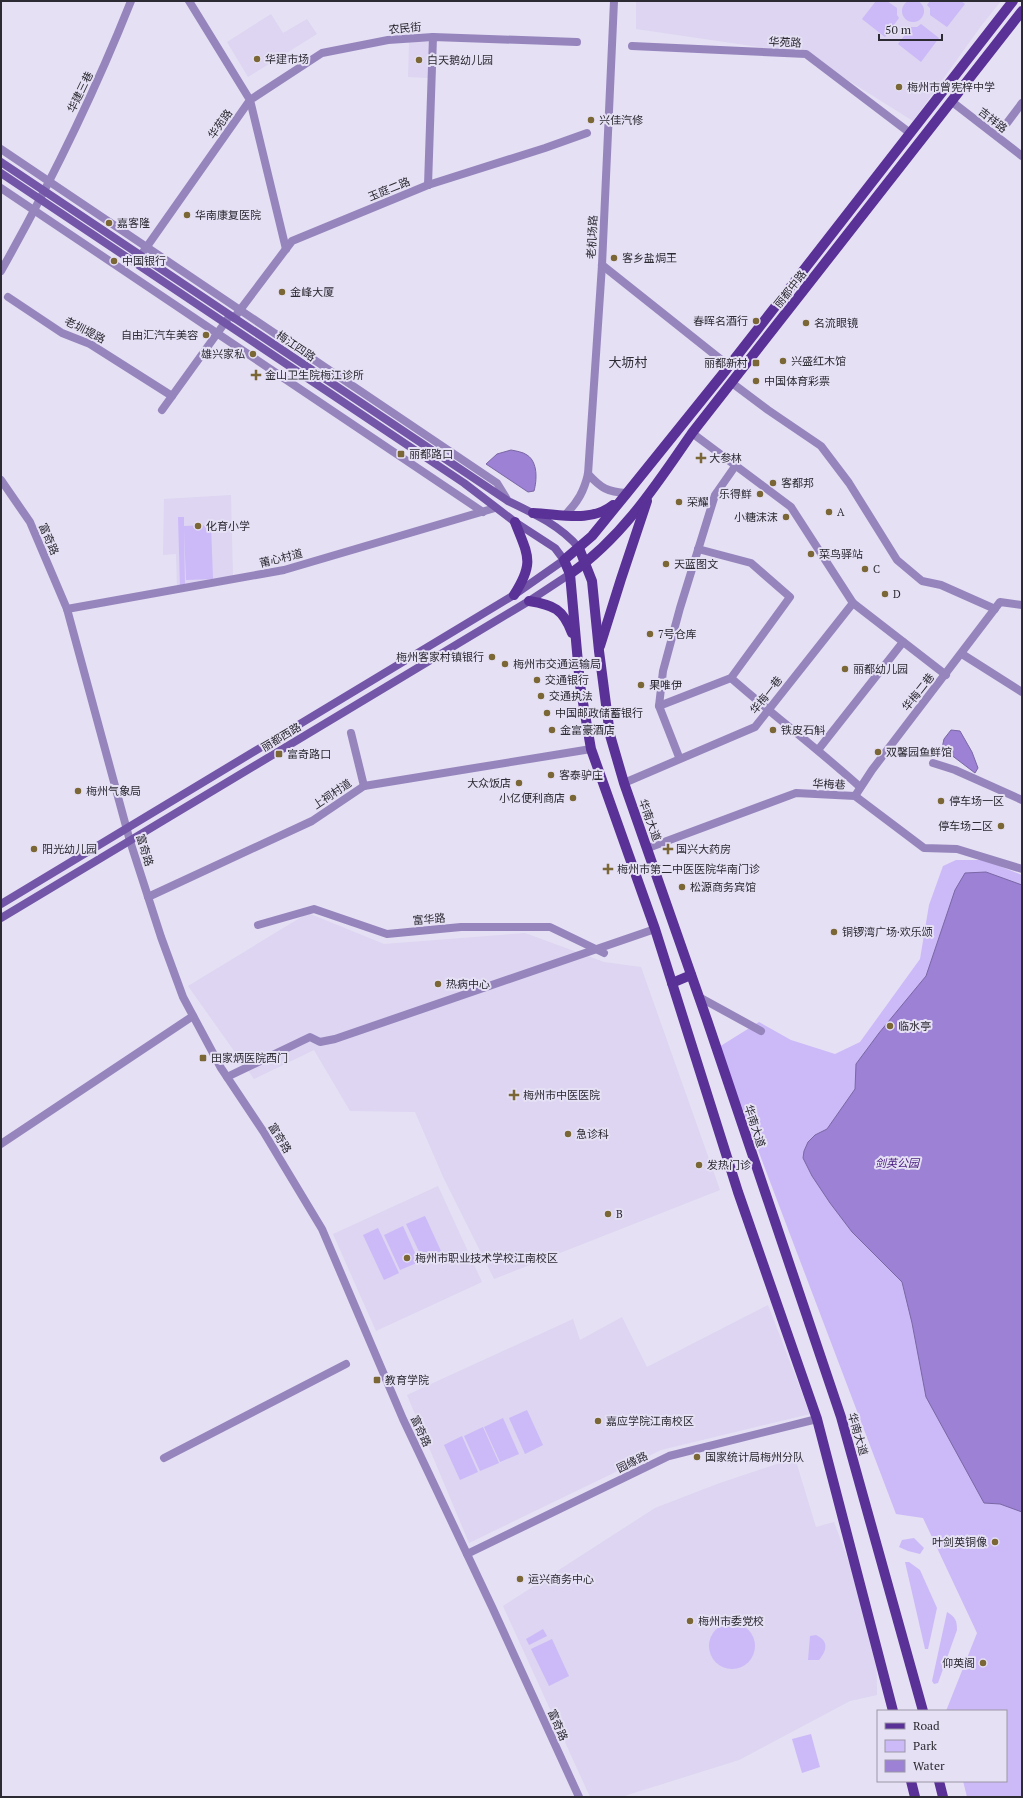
<svg xmlns="http://www.w3.org/2000/svg" width="1023" height="1798" font-family="'PT Serif','Noto Sans SC',serif">
	<style>
		.built { fill: #ddd5f1 }
		.green { fill: #ccb9f8 }
		.water { fill: #9c81d5; stroke: #7a67a4 }
		.lines { fill: none; stroke-linecap: round; stroke-linejoin: round }
		.minor { stroke: #9685bd; stroke-width: 8 }
		.tertiary { stroke: #9685bd; stroke-width: 8 }
		.secondary { stroke: #7356a7; stroke-width: 8 }
		.primary { stroke: #5a3196; stroke-width: 10 }
		.poi-dot { fill: #7a6735; stroke: #e5e0f4; stroke-width: 1.5 }
		.labels { text-anchor: middle; stroke-width: 4; stroke-linejoin: round; paint-order: stroke }
		.street-label { font-size: 11px; fill: #2c2a32; stroke: #e5e0f4 }
		.poi-label { font-size: 11px; fill: #2c2a32; stroke: #e5e0f4; text-anchor: start }
		.park-label { font-size: 11px; font-style: italic; fill: #481c7f; stroke: #e5e0f4 }
		.quarter-label { font-size: 13px; fill: #2c2a32; stroke: #e5e0f4 }
	</style>
	<rect width="100%" height="100%" fill="#e5e0f4"/>
	<g class="built">
		<path d="M 636,1 L 1001,1 L 981,26 L 913,121 L 806,54 L 636,29 Z"/>
		<path d="M 271,14 L 283,33 L 307,19 L 317,34 L 248,77 L 227,42 Z"/>
		<path d="M 409,41 L 430,42 L 428,78 L 408,77 Z"/>
		<path d="M 231,495 L 233,579 L 177,589 L 176,554 L 163,555 L 164,499 Z"/>
		<path d="M 308,913 L 384,944 L 525,933 L 604,962 L 641,967 L 720,1190 L 494,1279 L 444,1179 L 415,1112 L 350,1111 L 314,1050 L 254,1079 L 188,986 Z"/>
		<path d="M 438,1186 L 482,1282 L 376,1331 L 333,1234 Z"/>
		<path d="M 768,1305 L 810,1414 L 661,1450 L 469,1543 L 407,1395 L 573,1319 L 580,1340 L 622,1317 L 647,1367 Z"/>
		<path d="M 795,1458 L 816,1527 L 834,1522 L 876,1636 L 877,1695 L 850,1701 L 739,1760 L 621,1797 L 590,1797 L 503,1606 L 655,1508 L 717,1484 Z"/>
	</g>
	<g class="green">
		<circle cx="913" cy="11" r="11"/>
		<path d="M 876,1 L 887,1 L 897,8 L 897,15 L 899,18 L 885,37 L 862,19 Z"/>
		<path d="M 930,1 L 961,1 L 965,4 L 947,27 L 930,15 L 930,8 L 927,5 Z"/>
		<path d="M 921,24 L 939,38 L 921,62 L 898,44 L 911,27 L 917,27 Z"/>
		<path d="M 178,517 L 184,517 L 184,526 L 211,525 L 213,579 L 186,580 L 184,529 L 185,587 L 180,587 Z"/>
		<path d="M 956,860 L 985,860 L 1022,875 L 1022,1797 L 967,1797 L 963,1781 L 1006,1781 L 1006,1711 L 946,1711 L 977,1633 L 923,1518 L 896,1514 L 719,1047 L 759,1022 L 791,1040 L 835,1054 L 860,1042 L 920,959 L 929,905 L 943,866 Z"/>
		<path d="M 425,1216 L 441,1251 L 423,1260 L 406,1224 Z"/>
		<path d="M 403,1226 L 419,1262 L 400,1270 L 384,1235 Z"/>
		<path d="M 378,1228 L 399,1273 L 384,1280 L 363,1235 Z"/>
		<path d="M 527,1410 L 543,1445 L 525,1454 L 509,1418 Z"/>
		<path d="M 503,1418 L 519,1454 L 500,1462 L 484,1427 Z"/>
		<path d="M 483,1427 L 499,1463 L 480,1471 L 464,1436 Z"/>
		<path d="M 462,1436 L 478,1472 L 460,1480 L 444,1445 Z"/>
		<path d="M 914,1538 L 924,1548 L 920,1554 L 908,1551 L 899,1547 L 902,1540 Z"/>
		<path d="M 905,1562 L 909,1562 L 920,1570 L 937,1608 L 928,1649 L 925,1649 Z"/>
		<path d="M 947,1612 C 955,1617 957,1620 957,1630 L 938,1683 L 934,1684 L 932,1681 Z"/>
		<circle cx="732" cy="1646" r="23"/>
		<path d="M 543,1629 L 547,1636 L 529,1645 L 526,1639 Z"/>
		<path d="M 816,1635 C 829,1641 827,1650 819,1660 L 808,1660 L 810,1636 Z"/>
		<path d="M 552,1639 L 569,1676 L 549,1686 L 531,1649 Z"/>
		<path d="M 811,1734 L 820,1767 L 802,1773 L 792,1739 Z"/>
	</g>
	<g class="water">
		<path d="M 511,450 C 516,451 523,452 527,455 C 538,462 537,480 534,491 L 528,492 L 486,464 L 497,454 Z"/>
		<path d="M 951,730 L 960,731 L 972,752 L 978,768 L 975,773 L 942,748 L 944,739 Z"/>
		<path d="M 986,872 L 1022,885 L 1022,1512 L 1000,1504 L 984,1503 L 926,1397 L 912,1323 L 902,1282 L 852,1232 L 830,1203 L 812,1176 L 803,1158 L 804,1151 L 808,1142 L 815,1135 L 827,1129 L 855,1089 L 856,1064 L 879,1033 L 926,976 L 955,890 L 965,873 Z"/>
	</g>
	<g class="lines">
		<g class="minor">
			<path d="M 632,46 L 806,54 L 910,133"/>
			<path d="M 1007,123 L 1022,103"/>
			<path d="M 1,149 L 497,483 L 508,501"/>
			<path d="M 428,185 L 433,37"/>
			<path d="M 1,188 L 483,512"/>
			<path d="M 286,249 L 250,100 L 322,53 L 388,40 L 433,37 L 577,42"/>
			<path d="M 602,265 L 729,366"/>
			<path d="M 1,271 C 50,184 94,94 131,1"/>
			<path d="M 8,297 L 62,333 L 90,344 L 172,396"/>
			<path d="M 234,318 L 292,241 L 428,185 L 545,148 L 587,133"/>
			<path d="M 732,383 L 768,410 L 821,446 L 849,483 L 897,560 L 922,581 L 941,585 L 995,609"/>
			<path d="M 162,410 L 229,317"/>
			<path d="M 692,433 L 791,507 L 853,603 L 946,675"/>
			<path d="M 67,609 L 284,570 L 495,508"/>
			<path d="M 962,654 L 1022,692"/>
			<path d="M 731,678 C 773,715 818,749 860,787"/>
			<path d="M 659,706 L 731,678 L 790,597 L 751,563 L 698,549"/>
			<path d="M 351,733 L 364,786"/>
			<path d="M 818,750 L 903,642"/>
			<path d="M 679,757 L 659,706 L 663,671 L 680,608 L 715,495 L 736,465"/>
			<path d="M 933,763 L 955,770 L 1022,800"/>
			<path d="M 624,783 L 755,727 L 853,603"/>
			<path d="M 855,796 L 872,770 L 1000,602 L 1022,605"/>
			<path d="M 148,897 L 312,821 L 364,786 L 591,749"/>
			<path d="M 258,925 L 314,909 L 387,934 L 461,927 L 550,927 L 604,953"/>
			<path d="M 699,997 L 761,1031"/>
			<path d="M 227,1077 L 310,1037 L 320,1042 L 335,1039 L 655,929"/>
			<path d="M 1,1144 L 193,1016"/>
			<path d="M 164,1458 L 346,1364"/>
		</g>
		<g class="tertiary">
			<path d="M 951,101 L 1022,156"/>
			<path d="M 141,255 L 250,100 L 189,1"/>
			<path d="M 588,474 C 601,488 607,492 627,493"/>
			<path d="M 1,480 L 30,522 L 67,609 L 130,841 L 161,937 L 183,997 L 221,1068 L 263,1131 L 322,1229 L 403,1419 L 493,1609 L 579,1797"/>
			<path d="M 565,515 C 578,502 584,491 588,474 L 602,265 L 614,1"/>
			<path d="M 648,848 L 796,793 L 855,796 L 924,848 L 957,849 L 1022,869"/>
			<path d="M 467,1554 L 669,1456 L 817,1419"/>
		</g>
		<g class="secondary">
			<path d="M 1,162 L 508,501 C 533,513 561,526 579,548"/>
			<path d="M 1,173 L 464,483 L 515,522 L 555,548 L 564,560 L 514,595 L 1,904"/>
			<path d="M 1,918 L 529,601 L 570,574"/>
		</g>
		<g class="primary">
			<path d="M 533,513 C 560,514 591,523 613,505"/>
			<path d="M 579,548 L 592,581 L 599,651 L 610,735 L 624,783 L 707,1020 L 841,1417 L 923,1711"/>
			<path d="M 570,574 C 622,538 657,484 692,433 L 1022,11"/>
			<path d="M 514,595 C 535,562 528,556 515,522"/>
			<path d="M 529,601 C 554,605 563,609 572,633"/>
			<path d="M 600,646 L 621,579 L 647,501"/>
			<path d="M 672,983 L 691,975"/>
			<path d="M 893,1711 L 817,1419 L 738,1192 L 655,929 L 591,749 L 580,685 L 570,574 L 564,560 L 592,536 L 627,493 L 722,375 L 1013,1"/>
			<path d="M 911,1781 L 915,1797"/>
			<path d="M 939,1781 L 943,1797"/>
		</g>
	</g>
	<g class="poi-dot">
		<circle cx="257" cy="59" r="4"/>
		<circle cx="419" cy="60" r="4"/>
		<circle cx="899" cy="87" r="4"/>
		<circle cx="591" cy="120" r="4"/>
		<circle cx="187" cy="215" r="4"/>
		<circle cx="109" cy="223" r="4"/>
		<circle cx="614" cy="258" r="4"/>
		<circle cx="114" cy="261" r="4"/>
		<circle cx="282" cy="292" r="4"/>
		<circle cx="756" cy="321" r="4"/>
		<circle cx="806" cy="323" r="4"/>
		<circle cx="206" cy="335" r="4"/>
		<circle cx="253" cy="354" r="4"/>
		<circle cx="783" cy="361" r="4"/>
		<rect x="752" y="359" width="8" height="8" rx="2"/>
		<path d="M254 369h4v4h4v4h-4v4h-4v-4h-4v-4h4z"/>
		<circle cx="756" cy="381" r="4"/>
		<rect x="397" y="450" width="8" height="8" rx="2"/>
		<path d="M699 452h4v4h4v4h-4v4h-4v-4h-4v-4h4z"/>
		<circle cx="773" cy="483" r="4"/>
		<circle cx="760" cy="494" r="4"/>
		<circle cx="679" cy="502" r="4"/>
		<circle cx="829" cy="512" r="4"/>
		<circle cx="786" cy="517" r="4"/>
		<circle cx="198" cy="526" r="4"/>
		<circle cx="811" cy="554" r="4"/>
		<circle cx="666" cy="564" r="4"/>
		<circle cx="865" cy="569" r="4"/>
		<circle cx="885" cy="594" r="4"/>
		<circle cx="650" cy="634" r="4"/>
		<circle cx="492" cy="657" r="4"/>
		<circle cx="505" cy="664" r="4"/>
		<circle cx="845" cy="669" r="4"/>
		<circle cx="537" cy="680" r="4"/>
		<circle cx="641" cy="685" r="4"/>
		<circle cx="541" cy="696" r="4"/>
		<circle cx="547" cy="713" r="4"/>
		<circle cx="552" cy="730" r="4"/>
		<circle cx="773" cy="730" r="4"/>
		<circle cx="878" cy="752" r="4"/>
		<rect x="275" y="750" width="8" height="8" rx="2"/>
		<circle cx="551" cy="775" r="4"/>
		<circle cx="519" cy="783" r="4"/>
		<circle cx="78" cy="791" r="4"/>
		<circle cx="573" cy="798" r="4"/>
		<circle cx="941" cy="801" r="4"/>
		<circle cx="1001" cy="826" r="4"/>
		<circle cx="34" cy="849" r="4"/>
		<path d="M666 843h4v4h4v4h-4v4h-4v-4h-4v-4h4z"/>
		<path d="M606 863h4v4h4v4h-4v4h-4v-4h-4v-4h4z"/>
		<circle cx="682" cy="887" r="4"/>
		<circle cx="834" cy="932" r="4"/>
		<circle cx="438" cy="984" r="4"/>
		<circle cx="890" cy="1026" r="4"/>
		<rect x="199" y="1054" width="8" height="8" rx="2"/>
		<path d="M512 1089h4v4h4v4h-4v4h-4v-4h-4v-4h4z"/>
		<circle cx="568" cy="1134" r="4"/>
		<circle cx="699" cy="1165" r="4"/>
		<circle cx="608" cy="1214" r="4"/>
		<circle cx="407" cy="1258" r="4"/>
		<rect x="373" y="1376" width="8" height="8" rx="2"/>
		<circle cx="598" cy="1421" r="4"/>
		<circle cx="697" cy="1457" r="4"/>
		<circle cx="995" cy="1542" r="4"/>
		<circle cx="520" cy="1579" r="4"/>
		<circle cx="690" cy="1621" r="4"/>
		<circle cx="983" cy="1663" r="4"/>
	</g>
	<g class="labels">
		<g class="street-label">
			<text transform="translate(405 28) rotate(-5)" y="4">农民街</text>
			<text transform="translate(785 42) rotate(3)" y="4">华苑路</text>
			<text transform="translate(80 92) rotate(-64)" y="4">华建三巷</text>
			<text transform="translate(993 120) rotate(38)" y="4">吉祥路</text>
			<text transform="translate(220 124) rotate(-55)" y="4">华苑路</text>
			<text transform="translate(389 189) rotate(-22)" y="4">玉庭二路</text>
			<text transform="translate(592 237) rotate(-87)" y="4">老机场路</text>
			<text transform="translate(790 289) rotate(-52)" y="4">丽都中路</text>
			<text transform="translate(85 330) rotate(27)" y="4">老圳堤路</text>
			<text transform="translate(296 346) rotate(34)" y="4">梅江四路</text>
			<text transform="translate(49 539) rotate(67)" y="4">富奇路</text>
			<text transform="translate(281 558) rotate(-14)" y="4">莆心村道</text>
			<text transform="translate(918 692) rotate(-52)" y="4">华梅二巷</text>
			<text transform="translate(766 695) rotate(-52)" y="4">华梅一巷</text>
			<text transform="translate(281 737) rotate(-31)" y="4">丽都西路</text>
			<text transform="translate(829 784) rotate(3)" y="4">华梅巷</text>
			<text transform="translate(332 794) rotate(-34)" y="4">上祠村道</text>
			<text transform="translate(650 820) rotate(70)" y="4">华南大道</text>
			<text transform="translate(145 850) rotate(73)" y="4">富奇路</text>
			<text transform="translate(429 919) rotate(-5)" y="4">富华路</text>
			<text transform="translate(755 1126) rotate(72)" y="4">华南大道</text>
			<text transform="translate(280 1138) rotate(59)" y="4">富奇路</text>
			<text transform="translate(421 1431) rotate(65)" y="4">富奇路</text>
			<text transform="translate(858 1434) rotate(74)" y="4">华南大道</text>
			<text transform="translate(632 1462) rotate(-26)" y="4">园缘路</text>
			<text transform="translate(558 1725) rotate(66)" y="4">富奇路</text>
		</g>
		<g class="poi-label">
			<text x="265" y="63">华建市场</text>
			<text x="427" y="64">白天鹅幼儿园</text>
			<text x="907" y="91">梅州市曾宪梓中学</text>
			<text x="599" y="124">兴佳汽修</text>
			<text x="195" y="219">华南康复医院</text>
			<text x="117" y="227">嘉客隆</text>
			<text x="622" y="262">客乡盐焗王</text>
			<text x="122" y="265">中国银行</text>
			<text x="290" y="296">金峰大厦</text>
			<text x="748" y="325" text-anchor="end">春晖名酒行</text>
			<text x="814" y="327">名流眼镜</text>
			<text x="198" y="339" text-anchor="end">自由汇汽车美容</text>
			<text x="245" y="358" text-anchor="end">雄兴家私</text>
			<text x="791" y="365">兴盛红木馆</text>
			<text x="748" y="367" text-anchor="end">丽都新村</text>
			<text x="265" y="379">金山卫生院梅江诊所</text>
			<text x="764" y="385">中国体育彩票</text>
			<text x="409" y="458">丽都路口</text>
			<text x="709" y="462">大参林</text>
			<text x="781" y="487">客都邦</text>
			<text x="752" y="498" text-anchor="end">乐得鲜</text>
			<text x="687" y="506">荣耀</text>
			<text x="837" y="516">A</text>
			<text x="778" y="521" text-anchor="end">小糖沫沫</text>
			<text x="206" y="530">化育小学</text>
			<text x="819" y="558">菜鸟驿站</text>
			<text x="674" y="568">天蓝图文</text>
			<text x="873" y="573">C</text>
			<text x="893" y="598">D</text>
			<text x="658" y="638">7号仓库</text>
			<text x="484" y="661" text-anchor="end">梅州客家村镇银行</text>
			<text x="513" y="668">梅州市交通运输局</text>
			<text x="853" y="673">丽都幼儿园</text>
			<text x="545" y="684">交通银行</text>
			<text x="649" y="689">果唯伊</text>
			<text x="549" y="700">交通执法</text>
			<text x="555" y="717">中国邮政储蓄银行</text>
			<text x="560" y="734">金富豪酒店</text>
			<text x="781" y="734">铁皮石斛</text>
			<text x="886" y="756">双馨园鱼鲜馆</text>
			<text x="287" y="758">富奇路口</text>
			<text x="559" y="779">客泰驴庄</text>
			<text x="511" y="787" text-anchor="end">大众饭店</text>
			<text x="86" y="795">梅州气象局</text>
			<text x="565" y="802" text-anchor="end">小亿便利商店</text>
			<text x="949" y="805">停车场一区</text>
			<text x="993" y="830" text-anchor="end">停车场二区</text>
			<text x="42" y="853">阳光幼儿园</text>
			<text x="676" y="853">国兴大药房</text>
			<text x="617" y="873">梅州市第二中医医院华南门诊</text>
			<text x="690" y="891">松源商务宾馆</text>
			<text x="842" y="936">铜锣湾广场·欢乐颂</text>
			<text x="446" y="988">热病中心</text>
			<text x="898" y="1030">临水亭</text>
			<text x="211" y="1062">田家炳医院西门</text>
			<text x="523" y="1099">梅州市中医医院</text>
			<text x="576" y="1138">急诊科</text>
			<text x="707" y="1169">发热门诊</text>
			<text x="616" y="1218">B</text>
			<text x="415" y="1262">梅州市职业技术学校江南校区</text>
			<text x="385" y="1384">教育学院</text>
			<text x="606" y="1425">嘉应学院江南校区</text>
			<text x="705" y="1461">国家统计局梅州分队</text>
			<text x="987" y="1546" text-anchor="end">叶剑英铜像</text>
			<text x="528" y="1583">运兴商务中心</text>
			<text x="698" y="1625">梅州市委党校</text>
			<text x="975" y="1667" text-anchor="end">仰英阁</text>
		</g>
		<g class="park-label">
			<text x="897" y="1167">剑英公园</text>
		</g>
		<g class="quarter-label">
			<text x="628" y="367">大坜村</text>
		</g>
	</g>
	<rect width="1023" height="1798" fill="none" stroke="#2c2a32" stroke-width="4"/>
	<rect x="877" y="1710" width="130" height="72" fill="#e5e0f4" stroke="#9b97a6"/>
	<rect x="885" y="1723" width="20" height="6" fill="#5a3196" stroke="#9b97a6"/>
	<text x="913" y="1730" font-size="12" fill="#2c2a32">Road</text>
	<rect x="885" y="1740" width="20" height="12" fill="#ccb9f8" stroke="#9b97a6"/>
	<text x="913" y="1750" font-size="12" fill="#2c2a32">Park</text>
	<rect x="885" y="1760" width="20" height="12" fill="#9c81d5" stroke="#9b97a6"/>
	<text x="913" y="1770" font-size="12" fill="#2c2a32">Water</text>
	<path d="M879 34v6h63v-6" fill="none" stroke="#2c2a32" stroke-width="2"/>
	<text x="885" y="34" font-size="12" fill="#2c2a32" stroke="#e5e0f4" stroke-width="3" paint-order="stroke">50 m</text>
</svg>
